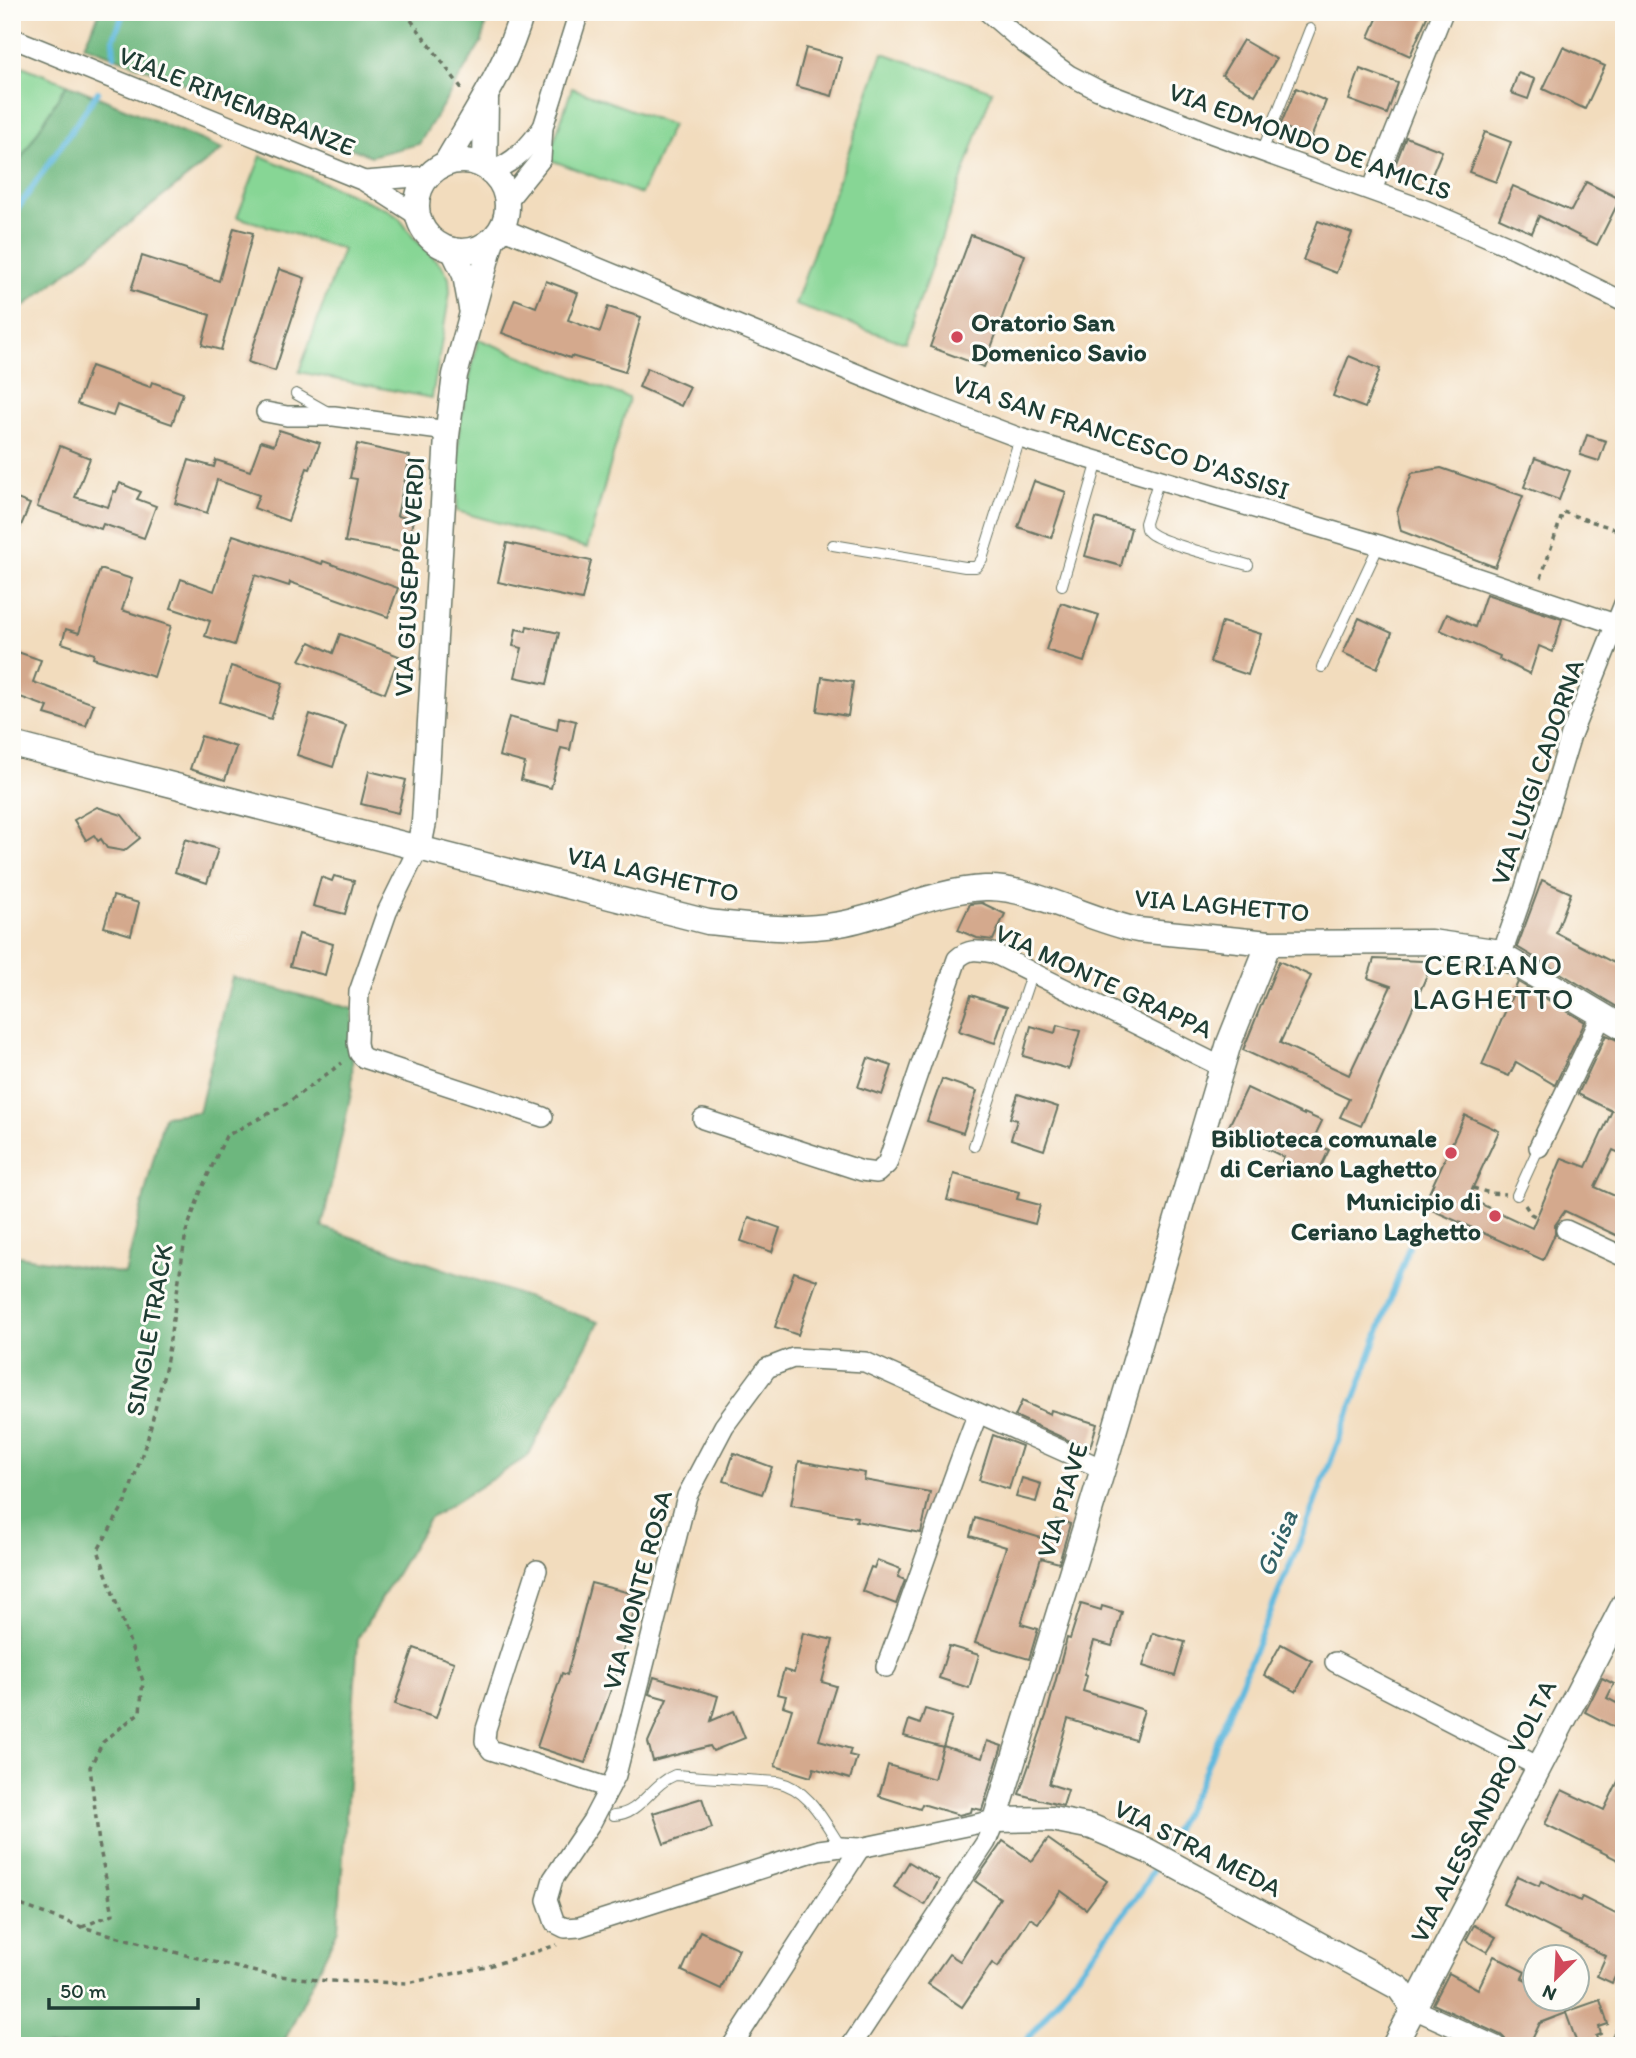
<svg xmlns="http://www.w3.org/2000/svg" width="1636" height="2058" font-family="Itim,sans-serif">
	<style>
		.green { fill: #87d695; stroke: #538a64; stroke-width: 2 }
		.forest { fill: #6db77e; stroke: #467a59; stroke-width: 2 }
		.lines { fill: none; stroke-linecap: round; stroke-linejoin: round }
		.stream { stroke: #61b9de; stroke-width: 6 }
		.building { fill: #d4a98d }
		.service-casing { stroke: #697564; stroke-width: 12 }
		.minor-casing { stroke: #697564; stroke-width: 22 }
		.tertiary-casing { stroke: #697564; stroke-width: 27 }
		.path { stroke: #697564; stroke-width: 3.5; stroke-dasharray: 5 5; stroke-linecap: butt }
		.service { stroke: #fff; stroke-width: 10 }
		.minor { stroke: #fff; stroke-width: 19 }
		.tertiary { stroke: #fff; stroke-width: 24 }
		.poi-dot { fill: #d1495b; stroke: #fdfcf7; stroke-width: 2.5 }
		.labels { text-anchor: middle; stroke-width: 6; stroke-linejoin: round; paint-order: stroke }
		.street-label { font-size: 26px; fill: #1f3d34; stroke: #fdfcf7 }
		.poi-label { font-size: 26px; font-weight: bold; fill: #1f3d34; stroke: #fdfcf7; text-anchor: end }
		.water-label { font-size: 28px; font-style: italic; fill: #336267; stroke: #fdfcf7 }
		.quarter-label { font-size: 30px; letter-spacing: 2px; fill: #1f3d34; stroke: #fdfcf7 }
	</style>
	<rect width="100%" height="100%" fill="#fdfcf7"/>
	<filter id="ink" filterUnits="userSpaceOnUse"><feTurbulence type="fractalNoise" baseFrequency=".0143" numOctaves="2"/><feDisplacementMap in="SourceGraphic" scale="14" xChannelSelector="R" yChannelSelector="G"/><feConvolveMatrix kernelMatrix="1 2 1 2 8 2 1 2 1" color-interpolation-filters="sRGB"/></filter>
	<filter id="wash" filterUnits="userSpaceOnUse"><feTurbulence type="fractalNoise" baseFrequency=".00686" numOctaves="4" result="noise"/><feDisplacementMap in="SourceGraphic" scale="28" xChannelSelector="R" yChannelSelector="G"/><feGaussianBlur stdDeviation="1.57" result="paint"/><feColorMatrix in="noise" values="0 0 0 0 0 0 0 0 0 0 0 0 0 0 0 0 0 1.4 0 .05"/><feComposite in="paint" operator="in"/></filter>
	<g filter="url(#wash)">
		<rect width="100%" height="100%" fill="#f2dcbd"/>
		<g class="green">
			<path d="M 883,53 L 992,91 L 905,343 L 795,305 Z"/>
			<path d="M 12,62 L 67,84 L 12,173 Z"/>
			<path d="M 572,88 L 672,125 L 641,194 L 548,159 Z"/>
			<path d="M 261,156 L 388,210 L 399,218 L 414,238 L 442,266 L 449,278 L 450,292 L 432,398 L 299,372 L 343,249 L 237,217 Z"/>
			<path d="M 478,339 L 629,398 L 587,548 L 457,511 L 458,451 L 460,423 Z"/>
		</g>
		<g class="forest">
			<path d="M 100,12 L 488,12 L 482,41 L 419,144 L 371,156 L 84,45 Z"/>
			<path d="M 67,84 L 223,149 L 12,316 L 12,173 Z"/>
			<path d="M 232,977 L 353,1009 L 352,1089 L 322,1227 L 599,1322 L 528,1456 L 429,1519 L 358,1638 L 338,1929 L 282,2046 L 12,2046 L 12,1255 L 125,1274 L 164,1116 L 199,1112 Z"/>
		</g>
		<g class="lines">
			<g class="stream">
				<path d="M 114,56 L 113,40 L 124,12"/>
				<path d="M 12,217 L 98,92"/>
				<path d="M 1165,1847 L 1198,1787 L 1300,1541 L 1359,1387 L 1409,1247"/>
				<path d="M 1022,2046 L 1141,1891 L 1153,1870"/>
			</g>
		</g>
		<g id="blocks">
			<g class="building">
				<path d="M 1380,12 L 1429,12 L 1410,56 L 1369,37 Z"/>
				<path d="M 1243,40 L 1276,59 L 1255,95 L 1222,75 Z"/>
				<path d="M 1563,47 L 1605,66 L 1585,109 L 1543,89 Z"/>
				<path d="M 806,48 L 842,58 L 832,96 L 796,86 Z"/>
				<path d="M 1360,69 L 1398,83 L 1387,114 L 1349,100 Z"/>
				<path d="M 1518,73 L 1535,79 L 1528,99 L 1511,93 Z"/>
				<path d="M 1296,88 L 1326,101 L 1311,138 L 1280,126 Z"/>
				<path d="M 1485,132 L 1511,142 L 1496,182 L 1469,172 Z"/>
				<path d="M 1406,137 L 1442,151 L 1427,187 L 1392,173 Z"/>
				<path d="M 1586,182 L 1620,199 L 1597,245 L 1539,216 L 1532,233 L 1499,218 L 1513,186 L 1571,211 Z"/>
				<path d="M 1318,221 L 1352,233 L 1336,273 L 1303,260 Z"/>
				<path d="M 234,228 L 253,233 L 221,350 L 202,345 L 210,315 L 131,290 L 142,256 L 219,281 Z"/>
				<path d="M 971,235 L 1025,255 L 984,367 L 930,347 Z"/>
				<path d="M 279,269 L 305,278 L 275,371 L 248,362 Z"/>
				<path d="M 546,281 L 578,293 L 568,320 L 600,332 L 608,307 L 641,317 L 625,372 L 571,356 L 570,358 L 502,333 L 515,299 L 536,307 Z"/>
				<path d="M 1349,356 L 1380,369 L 1365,408 L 1333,396 Z"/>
				<path d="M 91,366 L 150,387 L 152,382 L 183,393 L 172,424 L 117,405 L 113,416 L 77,404 Z"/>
				<path d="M 647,368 L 690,387 L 681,406 L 639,387 Z"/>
				<path d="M 279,430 L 320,443 L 310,469 L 307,468 L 288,521 L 254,508 L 259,495 L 217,480 L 207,513 L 175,503 L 189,460 L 214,467 L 216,460 L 250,471 L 261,441 L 274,445 Z"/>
				<path d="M 1587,435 L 1606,441 L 1599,461 L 1580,455 Z"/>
				<path d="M 357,444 L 410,456 L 397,516 L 413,519 L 407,553 L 345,542 L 357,479 L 350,478 Z"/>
				<path d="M 60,446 L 90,458 L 75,497 L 108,507 L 114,491 L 116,492 L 120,483 L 141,492 L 137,499 L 156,506 L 144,538 L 103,524 L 101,529 L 37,507 Z"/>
				<path d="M 1535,458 L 1570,471 L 1559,500 L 1524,487 Z"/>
				<path d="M 1441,468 L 1523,496 L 1495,567 L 1401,531 L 1397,512 L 1412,473 Z"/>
				<path d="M 1034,481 L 1066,492 L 1051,538 L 1018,527 Z"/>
				<path d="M 12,497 L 30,504 L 13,545 L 12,545 Z"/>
				<path d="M 1096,518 L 1131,528 L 1121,566 L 1085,556 Z"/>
				<path d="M 233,535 L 322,564 L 323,561 L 398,588 L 388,617 L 290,582 L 289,586 L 255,575 L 234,645 L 205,636 L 210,621 L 171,608 L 181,579 L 214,591 Z"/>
				<path d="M 507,543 L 591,561 L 582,600 L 498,582 Z"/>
				<path d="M 100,569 L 132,579 L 122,610 L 171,626 L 154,677 L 93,658 L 94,654 L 62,643 L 66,629 L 79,633 Z"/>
				<path d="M 1486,594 L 1562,619 L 1553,652 L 1539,646 L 1530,674 L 1499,659 L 1500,656 L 1440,630 L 1447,614 L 1475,627 Z"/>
				<path d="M 1061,603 L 1099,615 L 1084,662 L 1046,650 Z"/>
				<path d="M 1359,618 L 1392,633 L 1377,668 L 1343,653 Z"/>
				<path d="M 1222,622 L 1261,634 L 1248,675 L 1210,662 Z"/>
				<path d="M 527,626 L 559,633 L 547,684 L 515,677 L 522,648 L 513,646 L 516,629 L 526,631 Z"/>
				<path d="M 340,634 L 399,656 L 385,693 L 300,660 L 310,642 L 333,653 Z"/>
				<path d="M 12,650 L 41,660 L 33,682 L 94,704 L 86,726 L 45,714 L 48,707 L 12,694 Z"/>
				<path d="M 231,666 L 283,683 L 271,719 L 220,702 Z"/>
				<path d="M 822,677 L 853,682 L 848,716 L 817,711 Z"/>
				<path d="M 310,714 L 346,726 L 333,767 L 297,755 Z"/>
				<path d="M 509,717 L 557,730 L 559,717 L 576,721 L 570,750 L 561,748 L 551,788 L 521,780 L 525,763 L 499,756 Z"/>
				<path d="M 201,736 L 236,747 L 225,780 L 190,769 Z"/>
				<path d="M 369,771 L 406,780 L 398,813 L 361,804 Z"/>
				<path d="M 97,807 L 122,815 L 140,838 L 124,851 L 107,848 L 101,839 L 98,841 L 94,835 L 86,840 L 74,820 Z"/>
				<path d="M 185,839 L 218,849 L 207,883 L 175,872 Z"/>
				<path d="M 334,876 L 354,881 L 345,914 L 313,906 L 321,877 L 332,881 Z"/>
				<path d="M 1542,880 L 1571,893 L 1556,933 L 1624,968 L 1624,1011 L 1517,947 Z"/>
				<path d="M 113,896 L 139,903 L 131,935 L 104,927 Z"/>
				<path d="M 982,903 L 1005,914 L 993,940 L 977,938 L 958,930 L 970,904 Z"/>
				<path d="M 299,934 L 333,944 L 325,975 L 290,966 Z"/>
				<path d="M 1374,959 L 1422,961 L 1431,966 L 1361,1126 L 1340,1117 L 1349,1099 L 1243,1050 L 1279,961 L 1311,976 L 1280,1043 L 1349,1075 L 1391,986 L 1368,978 Z"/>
				<path d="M 1518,982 L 1585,1022 L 1555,1085 L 1516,1062 L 1509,1076 L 1482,1065 Z"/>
				<path d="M 971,995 L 1007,1007 L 995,1043 L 959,1031 Z"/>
				<path d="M 1057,1025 L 1080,1031 L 1069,1069 L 1023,1056 L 1031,1026 L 1055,1033 Z"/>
				<path d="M 1606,1035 L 1624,1043 L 1624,1155 L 1613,1150 L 1595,1187 L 1624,1200 L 1624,1239 L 1565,1211 L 1555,1225 L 1555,1234 L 1543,1260 L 1423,1206 L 1465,1115 L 1499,1131 L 1468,1198 L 1532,1228 L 1562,1158 L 1586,1167 L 1612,1111 L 1578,1094 Z"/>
				<path d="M 868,1058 L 892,1066 L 882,1095 L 858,1087 Z"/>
				<path d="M 942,1079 L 977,1091 L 963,1133 L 927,1121 Z"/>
				<path d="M 1247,1088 L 1304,1115 L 1304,1113 L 1322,1121 L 1312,1142 L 1329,1150 L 1316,1177 L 1282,1161 L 1284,1157 L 1227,1130 Z"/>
				<path d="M 1018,1094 L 1058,1107 L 1044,1150 L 1011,1139 L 1017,1120 L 1010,1118 Z"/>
				<path d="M 954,1174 L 1019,1192 L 1017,1199 L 1040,1205 L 1035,1224 L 947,1200 Z"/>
				<path d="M 749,1217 L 780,1228 L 772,1252 L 741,1241 Z"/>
				<path d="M 794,1272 L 817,1280 L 798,1335 L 775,1327 Z"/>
				<path d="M 1022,1401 L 1050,1414 L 1051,1410 L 1097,1424 L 1090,1447 L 1070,1441 L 1015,1416 Z"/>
				<path d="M 993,1435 L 1022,1446 L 1009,1489 L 979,1480 Z"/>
				<path d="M 734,1453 L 772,1467 L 762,1494 L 724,1481 Z"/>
				<path d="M 799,1461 L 865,1473 L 864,1480 L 930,1492 L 921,1533 L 856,1521 L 857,1517 L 791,1505 Z"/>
				<path d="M 1022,1478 L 1041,1484 L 1036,1502 L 1016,1497 Z"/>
				<path d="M 975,1518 L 1051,1541 L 1057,1520 L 1070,1524 L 1059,1563 L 1041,1558 L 1021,1624 L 1038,1629 L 1029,1659 L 975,1643 L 1006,1547 L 970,1536 Z"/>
				<path d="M 877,1560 L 901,1569 L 898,1577 L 905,1580 L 896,1604 L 862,1591 L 871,1567 L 874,1568 Z"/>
				<path d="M 591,1583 L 638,1595 L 619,1667 L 585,1763 L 537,1747 L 562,1673 L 567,1675 Z"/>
				<path d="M 1081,1604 L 1101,1610 L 1102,1606 L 1122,1612 L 1112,1646 L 1094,1641 L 1084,1675 L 1087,1676 L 1083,1691 L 1144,1710 L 1135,1740 L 1068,1719 L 1049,1784 L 1068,1790 L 1063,1806 L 1019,1794 L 1047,1713 L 1067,1638 L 1070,1639 Z"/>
				<path d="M 803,1633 L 833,1640 L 822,1682 L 836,1686 L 819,1740 L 851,1749 L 849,1755 L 857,1757 L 850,1779 L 814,1768 L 811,1777 L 775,1766 L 792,1709 L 783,1706 L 786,1696 L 777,1694 L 784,1670 L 794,1673 Z"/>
				<path d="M 1153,1633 L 1185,1642 L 1175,1676 L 1143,1666 Z"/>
				<path d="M 1281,1644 L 1312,1661 L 1296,1692 L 1264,1675 Z"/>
				<path d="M 949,1646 L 979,1655 L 969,1688 L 939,1678 Z"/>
				<path d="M 414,1648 L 454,1662 L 436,1718 L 395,1704 Z"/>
				<path d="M 654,1677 L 718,1696 L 711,1721 L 734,1711 L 745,1738 L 713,1751 L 710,1746 L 653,1761 L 648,1742 L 667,1699 L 649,1694 Z"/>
				<path d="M 1602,1678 L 1614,1684 L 1607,1698 L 1624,1707 L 1624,1732 L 1585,1712 Z"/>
				<path d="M 925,1709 L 952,1717 L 943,1747 L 904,1736 L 909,1720 L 920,1724 Z"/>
				<path d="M 987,1741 L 1002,1746 L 982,1810 L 972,1808 L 971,1812 L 959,1815 L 922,1804 L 920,1809 L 879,1796 L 888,1765 L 934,1779 L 943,1746 L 982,1758 Z"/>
				<path d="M 1624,1769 L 1624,1863 L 1545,1824 L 1562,1790 L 1604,1810 Z"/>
				<path d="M 702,1798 L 712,1828 L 664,1844 L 653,1813 Z"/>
				<path d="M 1048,1839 L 1107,1881 L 1086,1909 L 1061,1891 L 1038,1923 L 1030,1918 L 998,1967 L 992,1963 L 962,2007 L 928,1984 L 949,1954 L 960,1961 L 1000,1898 L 975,1881 L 1003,1841 L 1032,1861 Z"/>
				<path d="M 909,1862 L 939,1880 L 925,1905 L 894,1887 Z"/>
				<path d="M 1517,1876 L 1539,1886 L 1541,1881 L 1580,1901 L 1582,1897 L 1624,1918 L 1624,1959 L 1612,1983 L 1597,1976 L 1606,1956 L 1503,1904 Z"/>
				<path d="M 1474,1925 L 1496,1937 L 1487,1952 L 1466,1940 Z"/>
				<path d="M 700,1931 L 739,1949 L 721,1989 L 682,1971 Z"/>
				<path d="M 1494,1956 L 1525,1972 L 1522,1978 L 1535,1984 L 1535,1998 L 1561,1998 L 1566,2012 L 1600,2000 L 1608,2024 L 1599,2027 L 1601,2034 L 1596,2036 L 1600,2046 L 1578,2046 L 1566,2013 L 1540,2023 L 1529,2046 L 1517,2046 L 1507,2041 L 1501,2035 L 1433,2004 L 1449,1973 L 1478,1989 Z"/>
			</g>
		</g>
	</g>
	<g filter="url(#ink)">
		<use href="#blocks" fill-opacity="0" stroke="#697564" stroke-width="2"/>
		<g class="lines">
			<defs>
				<g id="service">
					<path d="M 1262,152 L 1310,29"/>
					<path d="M 296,394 L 326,411"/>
					<path d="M 1159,479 L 1145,523 C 1146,529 1145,529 1150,533 C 1164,544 1227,559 1248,565"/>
					<path d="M 833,545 L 965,567 L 976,567 L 982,559 L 1020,438"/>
					<path d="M 1062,585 L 1098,461"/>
					<path d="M 1322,667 L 1379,545"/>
					<path d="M 974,1146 L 1032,972"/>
					<path d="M 1517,1195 L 1539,1147"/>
					<path d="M 614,1815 C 641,1814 650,1785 675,1775 L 777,1782 C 809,1788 824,1822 841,1847"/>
				</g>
				<g id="minor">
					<path d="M 988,12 L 1024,43 L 1069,75 L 1098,90 L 1213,134 L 1425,210 L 1516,249 L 1624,302"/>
					<path d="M 12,38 L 364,181 L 417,215"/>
					<path d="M 490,171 C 514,164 529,146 543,127"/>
					<path d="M 365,181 L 428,176"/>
					<path d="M 1372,190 L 1443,12"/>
					<path d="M 507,201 L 541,159 L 543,127 L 579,12"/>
					<path d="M 501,228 L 930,404 L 1020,438 L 1379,545 L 1624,627"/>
					<path d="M 266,412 L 287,416 L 334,416 L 448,431"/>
					<path d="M 419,847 L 387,912 L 359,992 L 357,1043 L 359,1053 L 364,1058 L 543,1117"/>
					<path d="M 1494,951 L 1505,945 L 1524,891 L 1571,735 L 1624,604"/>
					<path d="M 703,1119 L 862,1171 L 877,1173 L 887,1164 L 957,959 C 969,948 977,950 993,953 L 1222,1067"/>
					<path d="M 1539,1147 L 1602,1015"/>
					<path d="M 1566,1230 L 1624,1257"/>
					<path d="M 537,1570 L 486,1729 L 485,1741 L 491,1750 L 609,1788"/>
					<path d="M 1335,1662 L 1539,1767"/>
					<path d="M 886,1667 C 918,1583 945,1497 978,1413"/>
					<path d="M 995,1820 L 860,1848 L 841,1847 L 819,1850 L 579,1927 L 565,1928 L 555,1923 L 547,1900 L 553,1879 L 592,1821 L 616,1775 L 687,1496 L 724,1426 L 767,1368 L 793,1358 L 865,1362 L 1103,1469"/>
					<path d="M 1414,2009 L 1496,2046"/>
					<path d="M 732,2046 L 860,1848"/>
					<path d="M 851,2046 L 986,1842 L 995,1820"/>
					<path d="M 1619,2046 L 1624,2035"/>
				</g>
				<g id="tertiary">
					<circle cx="462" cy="206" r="45"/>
					<path d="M 446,163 C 474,114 507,68 522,12"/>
					<path d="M 485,167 L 486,100"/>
					<path d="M 453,250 L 465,275 L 471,308"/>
					<path d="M 12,744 L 708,922 C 754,927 794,932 840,924 C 889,915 934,890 985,888 C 1031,886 1090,921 1138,930 L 1269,943 L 1431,942 L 1494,951 L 1624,1028"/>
					<path d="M 419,847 L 424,822 L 447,436 L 455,375 L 492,240"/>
					<path d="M 1269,943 L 1229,1043 L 1219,1077 L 1103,1469 L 995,1820 L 1052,1819 L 1092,1827 L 1148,1851 L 1399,1988 L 1414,2009"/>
					<path d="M 1394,2046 L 1624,1604"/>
				</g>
			</defs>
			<use href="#service" class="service-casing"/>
			<use href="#minor" class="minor-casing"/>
			<use href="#tertiary" class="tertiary-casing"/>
			<g class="path">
				<path d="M 405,12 L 463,90"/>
				<path d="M 1541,578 L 1563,512 L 1624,532"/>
				<path d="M 1437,1172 L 1438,1173"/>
				<path d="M 1473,1188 L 1490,1193 L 1505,1194"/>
				<path d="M 1525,1205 L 1531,1214 L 1537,1217"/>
				<path d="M 12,1902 L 82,1927 L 193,1957 L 269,1975 L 328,1981 L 407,1983 L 486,1967 L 557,1945"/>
				<path d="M 82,1927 L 113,1914 L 99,1844 L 90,1767 L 103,1742 L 140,1712 L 143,1681 L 98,1550 L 126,1501 L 148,1437 L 166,1366 L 186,1232 L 202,1188 L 226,1136 L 283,1106 L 342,1063"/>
			</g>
			<use href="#service" class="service"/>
			<use href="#minor" class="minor"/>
			<use href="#tertiary" class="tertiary"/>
		</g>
	</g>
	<g class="poi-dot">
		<circle cx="957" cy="337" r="7"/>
		<circle cx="1451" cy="1153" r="7"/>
		<circle cx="1495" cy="1216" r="7"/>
	</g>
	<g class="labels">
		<g class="street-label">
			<text transform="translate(237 101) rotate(22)" y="9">VIALE RIMEMBRANZE</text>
			<text transform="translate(1310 141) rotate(20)" y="9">VIA EDMONDO DE AMICIS</text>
			<text transform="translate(1121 437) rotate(18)" y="9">VIA SAN FRANCESCO D'ASSISI</text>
			<text transform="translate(409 577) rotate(-87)" y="9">VIA GIUSEPPE VERDI</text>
			<text transform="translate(1537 772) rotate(-71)" y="9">VIA LUIGI CADORNA</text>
			<text transform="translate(653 874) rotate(13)" y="9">VIA LAGHETTO</text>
			<text transform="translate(1222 905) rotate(5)" y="9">VIA LAGHETTO</text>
			<text transform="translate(1104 981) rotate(25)" y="9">VIA MONTE GRAPPA</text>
			<text transform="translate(149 1330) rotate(-80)" y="9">SINGLE TRACK</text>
			<text transform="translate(1062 1500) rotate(-73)" y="9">VIA PIAVE</text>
			<text transform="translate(637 1590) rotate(-75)" y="9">VIA MONTE ROSA</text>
			<text transform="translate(1483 1811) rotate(-63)" y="9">VIA ALESSANDRO VOLTA</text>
			<text transform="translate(1198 1848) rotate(27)" y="9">VIA STRA MEDA</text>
		</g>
		<g class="poi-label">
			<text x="971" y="331" text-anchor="start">Oratorio San<tspan x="971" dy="30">Domenico Savio</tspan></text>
			<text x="1437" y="1147">Biblioteca comunale<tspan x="1437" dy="30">di Ceriano Laghetto</tspan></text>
			<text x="1481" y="1210">Municipio di<tspan x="1481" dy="30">Ceriano Laghetto</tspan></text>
		</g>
		<g class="water-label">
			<text transform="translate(1276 1543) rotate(-68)" y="10">Guisa</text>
		</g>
		<g class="quarter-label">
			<text x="1494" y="975">CERIANO<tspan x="1494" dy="34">LAGHETTO</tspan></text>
		</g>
	</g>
	<rect width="1636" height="2058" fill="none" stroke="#fdfcf7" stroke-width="42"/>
	<g transform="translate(1556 1978) rotate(204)"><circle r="33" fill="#fdfcf7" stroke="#a4b0a9" stroke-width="2"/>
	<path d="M0-5L12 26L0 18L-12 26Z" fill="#d1495b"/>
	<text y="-10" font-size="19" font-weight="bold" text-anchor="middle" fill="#1f3d34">N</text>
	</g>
	<path d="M49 1998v10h149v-10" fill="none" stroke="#1f3d34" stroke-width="3.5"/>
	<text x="60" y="1998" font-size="21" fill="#1f3d34" stroke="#fdfcf7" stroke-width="5" paint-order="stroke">50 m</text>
</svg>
